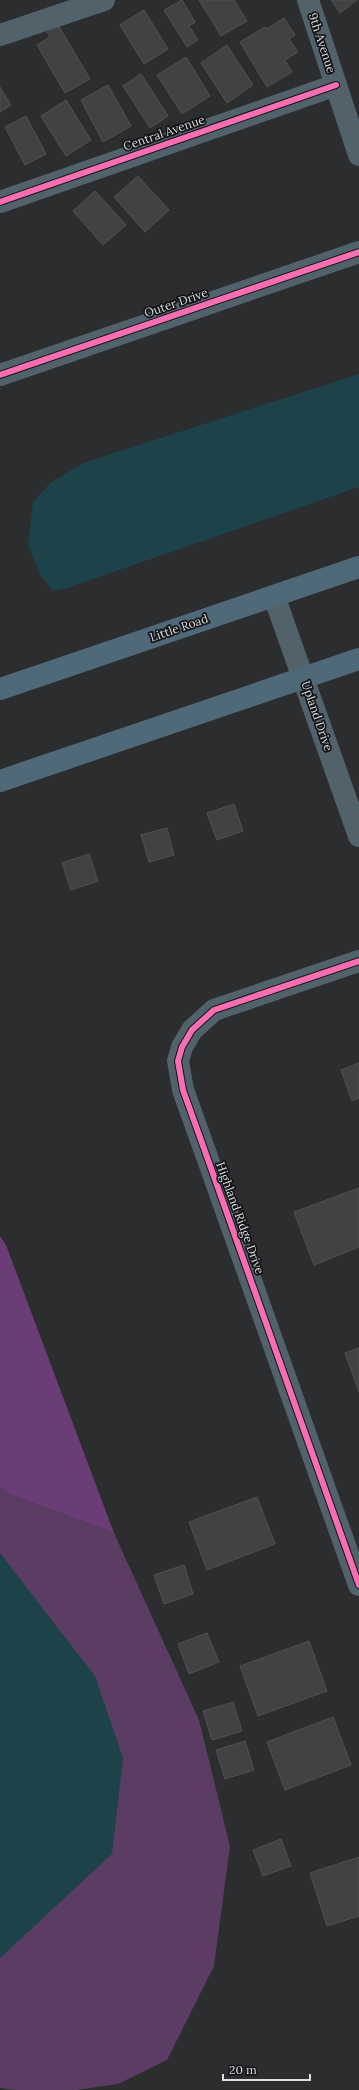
<svg xmlns="http://www.w3.org/2000/svg" width="359" height="2090" font-family="Lora,serif">
	<style>
		.green { fill: #5b3c63 }
		.forest { fill: #6b3d76 }
		.water { fill: #1d4249 }
		.building { fill: #414243; stroke: #505152 }
		.lines { fill: none; stroke-linecap: round; stroke-linejoin: round }
		.minor { stroke: #51626b; stroke-width: 22 }
		.primary { stroke: #4f6979; stroke-width: 22 }
		.cycleway-casing { stroke: #131416; stroke-width: 8 }
		.cycleway { stroke: #f96db3; stroke-width: 6 }
		.labels { text-anchor: middle; stroke-width: 3.5; stroke-linejoin: round; paint-order: stroke }
		.street-label { font-size: 12px; fill: #dcdee0; stroke: #131416 }
	</style>
	<rect width="100%" height="100%" fill="#2b2d2f"/>
	<path class="green" d="M 0,1487 L 12,1495 L 114,1533 L 199,1720 L 230,1846 L 214,1966 L 167,2060 L 118,2084 L 76,2090 L 15,2090 L 0,2088 Z"/>
	<path class="forest" d="M 0,1236 L 6,1245 L 114,1533 L 12,1495 L 0,1487 Z"/>
	<g class="water">
		<path d="M 359,374 L 359,487 L 67,588 L 53,591 L 40,575 L 28,545 L 33,502 L 50,483 L 83,463 Z"/>
		<path d="M 0,1553 L 95,1676 L 123,1758 L 112,1854 L 0,1958 Z"/>
	</g>
	<g class="building">
		<path d="M 182,0 L 195,22 L 189,26 L 198,40 L 187,47 L 164,10 Z"/>
		<path d="M 199,0 L 234,0 L 247,21 L 221,36 Z"/>
		<path d="M 331,0 L 357,0 L 340,13 Z"/>
		<path d="M 144,10 L 168,49 L 144,64 L 120,25 Z"/>
		<path d="M 284,18 L 295,35 L 289,39 L 298,52 L 285,60 L 292,72 L 267,87 L 240,42 L 265,27 L 267,29 Z"/>
		<path d="M 58,25 L 90,79 L 65,93 L 37,45 L 50,37 L 47,32 Z"/>
		<path d="M 227,45 L 253,85 L 227,103 L 201,63 Z"/>
		<path d="M 186,57 L 210,96 L 182,114 L 157,75 Z"/>
		<path d="M 141,74 L 168,116 L 150,128 L 123,86 Z"/>
		<path d="M 108,85 L 131,126 L 103,142 L 81,100 Z"/>
		<path d="M 0,87 L 11,105 L 0,112 Z"/>
		<path d="M 66,100 L 91,140 L 66,156 L 41,116 Z"/>
		<path d="M 26,116 L 46,154 L 25,165 L 5,127 Z"/>
		<path d="M 138,176 L 169,210 L 145,232 L 114,197 Z"/>
		<path d="M 95,191 L 126,225 L 103,245 L 73,211 Z"/>
		<path d="M 234,804 L 243,831 L 217,840 L 207,813 Z"/>
		<path d="M 167,828 L 174,855 L 149,862 L 141,835 Z"/>
		<path d="M 89,854 L 98,881 L 71,890 L 62,863 Z"/>
		<path d="M 359,1063 L 359,1098 L 352,1101 L 341,1070 Z"/>
		<path d="M 359,1188 L 359,1247 L 314,1265 L 294,1212 Z"/>
		<path d="M 359,1348 L 359,1392 L 345,1353 Z"/>
		<path d="M 257,1497 L 275,1544 L 207,1570 L 189,1522 Z"/>
		<path d="M 184,1565 L 193,1594 L 164,1604 L 154,1575 Z"/>
		<path d="M 207,1633 L 219,1662 L 189,1674 L 178,1644 Z"/>
		<path d="M 309,1641 L 327,1691 L 258,1716 L 240,1666 Z"/>
		<path d="M 233,1702 L 242,1731 L 212,1740 L 203,1711 Z"/>
		<path d="M 333,1717 L 351,1765 L 285,1790 L 267,1742 Z"/>
		<path d="M 245,1741 L 254,1770 L 225,1779 L 216,1750 Z"/>
		<path d="M 281,1839 L 291,1866 L 263,1876 L 253,1850 Z"/>
		<path d="M 359,1857 L 359,1916 L 327,1926 L 310,1873 Z"/>
	</g>
	<g class="lines">
		<g class="minor">
			<path d="M 308,0 L 359,155"/>
			<path d="M 0,35 L 104,0"/>
			<path d="M 0,202 L 336,85"/>
			<path d="M 0,375 L 359,252"/>
			<path d="M 274,596 L 359,836"/>
			<path d="M 359,961 L 214,1010 L 192,1030 L 182,1047 L 178,1061 L 183,1090 L 201,1140 L 359,1585"/>
		</g>
		<g class="primary">
			<path d="M 0,689 L 359,567"/>
			<path d="M 0,781 L 359,659"/>
		</g>
		<defs>
			<g id="cycleway">
				<path d="M 0,202 L 336,85"/>
				<path d="M 0,375 L 359,252"/>
				<path d="M 359,961 L 214,1010 L 192,1030 L 182,1047 L 178,1061 L 183,1090 L 201,1140 L 359,1585"/>
			</g>
		</defs>
		<use href="#cycleway" class="cycleway-casing"/>
		<use href="#cycleway" class="cycleway"/>
	</g>
	<g class="labels">
		<g class="street-label">
			<text transform="translate(322 43) rotate(72)" y="4">9th Avenue</text>
			<text transform="translate(164 133) rotate(-19)" y="4">Central Avenue</text>
			<text transform="translate(176 303) rotate(-19)" y="4">Outer Drive</text>
			<text transform="translate(179 628) rotate(-19)" y="4">Little Road</text>
			<text transform="translate(317 716) rotate(71)" y="4">Upland Drive</text>
			<text transform="translate(240 1218) rotate(70)" y="4">Highland Ridge Drive</text>
		</g>
	</g>
	<path d="M223 2074v6h87v-6" fill="none" stroke="#dcdee0" stroke-width="2"/>
	<text x="229" y="2074" font-size="12" fill="#dcdee0" stroke="#131416" stroke-width="3" paint-order="stroke">20 m</text>
</svg>
